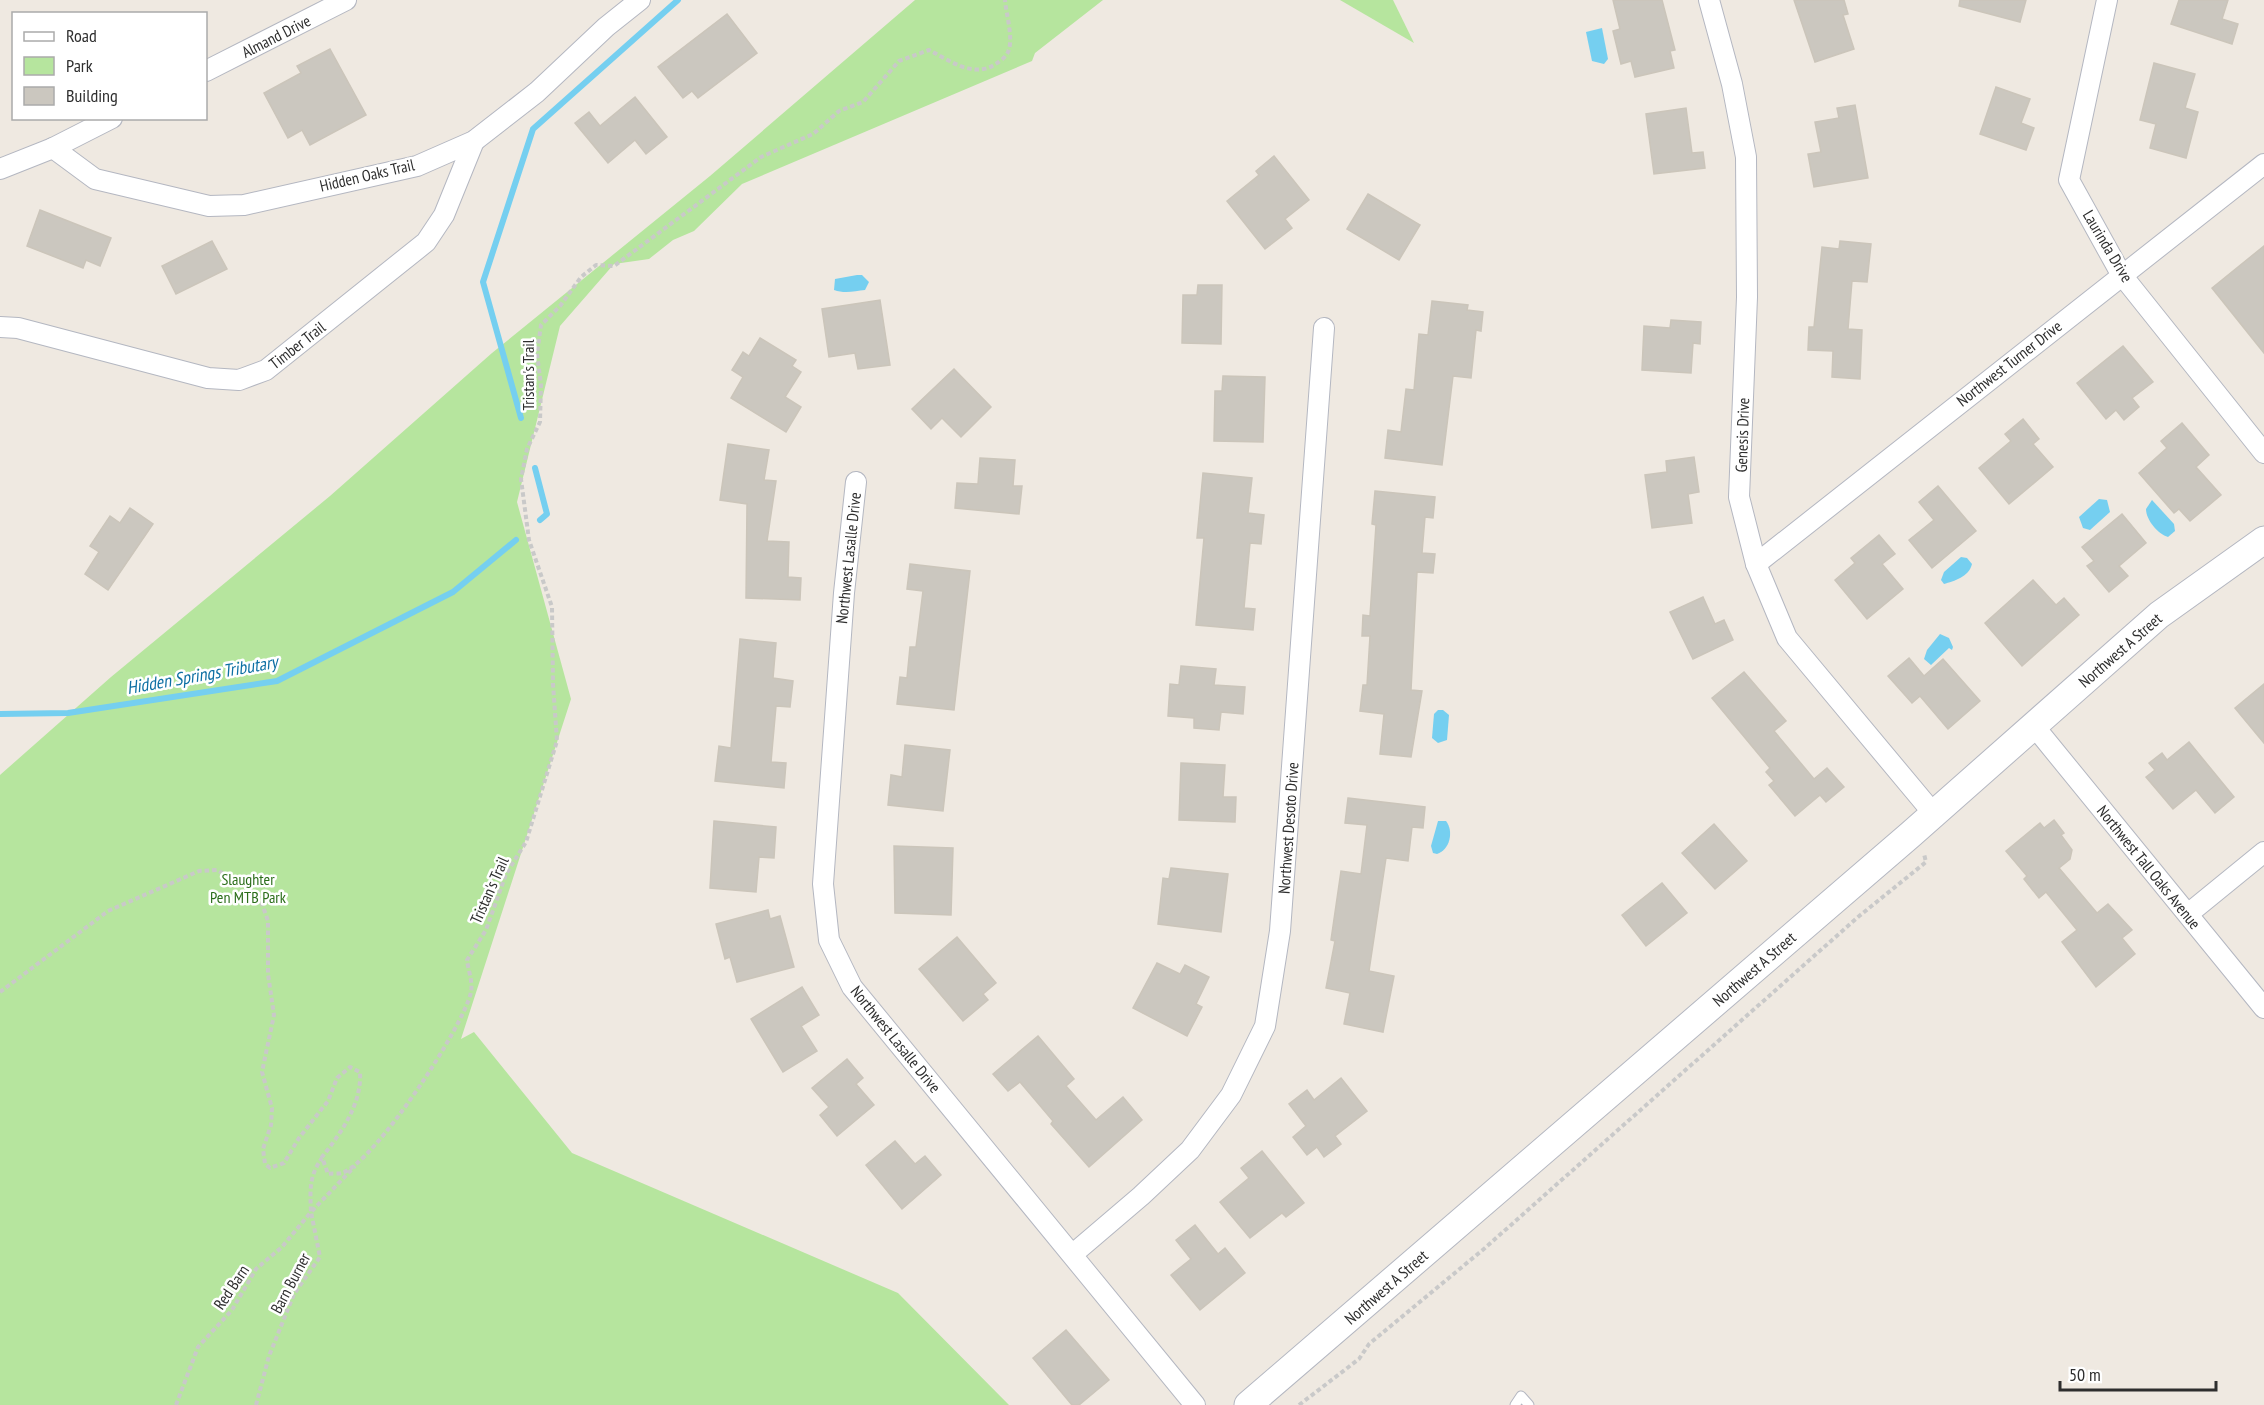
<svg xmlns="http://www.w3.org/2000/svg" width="2264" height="1405" font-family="'PT Sans Narrow',sans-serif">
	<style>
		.green { fill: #b6e59e }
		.water { fill: #75cff0 }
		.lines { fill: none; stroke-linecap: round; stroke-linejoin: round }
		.stream { stroke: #75cff0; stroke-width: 6 }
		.building { fill: #cbc7bf; stroke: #cbc5ba; stroke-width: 1.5 }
		.lane-casing { stroke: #b4b7c1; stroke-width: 11 }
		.street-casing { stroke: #b4b7c1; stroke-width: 22 }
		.secondary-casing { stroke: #b4b7c1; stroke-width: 29 }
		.path { stroke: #c9c9c9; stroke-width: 4; stroke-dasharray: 4.5 3; stroke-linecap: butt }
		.lane { stroke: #fff; stroke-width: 9 }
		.street { stroke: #fff; stroke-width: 20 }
		.secondary { stroke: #fff; stroke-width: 27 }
		.labels { text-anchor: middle; stroke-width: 5; stroke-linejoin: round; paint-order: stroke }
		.street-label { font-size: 16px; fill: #2e2e2e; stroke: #fff }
		.park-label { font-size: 16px; fill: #2c6e1b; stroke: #fff }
		.water-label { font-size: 18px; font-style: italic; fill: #0d6fa3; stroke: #fff }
	</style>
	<rect width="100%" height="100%" fill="#efe9e1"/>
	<g class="green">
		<path d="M 915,0 L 1103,0 L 1035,53 L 1032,61 L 742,184 L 694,231 L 673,240 L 649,259 L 614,264 L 560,326 L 517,502 L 571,699 L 461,1039 L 474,1032 L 572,1153 L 898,1293 L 1009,1405 L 0,1405 L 0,775 L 111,677 L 330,496 L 492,353 L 710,176 Z"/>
		<path d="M 1340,0 L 1393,0 L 1414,43 Z"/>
	</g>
	<g class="water">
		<path d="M 1602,28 L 1608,59 L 1604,64 L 1592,61 L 1586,32 Z"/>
		<path d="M 857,275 L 862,275 L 869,282 L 865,290 C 855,291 845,294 834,290 L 835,279 Z"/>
		<path d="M 2099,499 L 2107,500 L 2110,512 L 2090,530 L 2083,528 L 2079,517 Z"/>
		<path d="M 2152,500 L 2174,524 L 2175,531 L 2168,537 C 2158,534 2146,520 2146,509 Z"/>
		<path d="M 1961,557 L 1967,558 L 1972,564 C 1969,577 1954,581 1944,584 L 1941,580 L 1944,572 Z"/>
		<path d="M 1940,634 L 1949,638 L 1953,647 L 1952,650 L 1949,648 L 1931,665 L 1924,659 L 1927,650 Z"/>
		<path d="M 1438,710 L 1443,710 L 1449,715 L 1447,740 L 1438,743 L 1432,738 L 1434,714 Z"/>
		<path d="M 1438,821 L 1446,821 C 1454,831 1450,850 1437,854 L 1433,853 L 1431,846 Z"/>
	</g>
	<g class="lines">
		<g class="stream">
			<path d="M 521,418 L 483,282 L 533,129 L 678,0"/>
			<path d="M 535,468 L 547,514 L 540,520"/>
			<path d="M 0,714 L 68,713 L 277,681 L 453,592 L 516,540"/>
		</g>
	</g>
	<g class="building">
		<path d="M 1613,0 L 1662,0 L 1675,50 L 1670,51 L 1674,68 L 1635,77 L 1631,61 L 1621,64 L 1613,31 L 1620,29 Z"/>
		<path d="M 1794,0 L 1844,0 L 1848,14 L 1843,15 L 1854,49 L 1815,62 Z"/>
		<path d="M 1960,0 L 2026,0 L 2020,22 L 1959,6 Z"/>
		<path d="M 2179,0 L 2228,0 L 2222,19 L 2238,24 L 2232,44 L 2171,24 Z"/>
		<path d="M 727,14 L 757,53 L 698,98 L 692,91 L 683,98 L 658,67 Z"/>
		<path d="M 330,49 L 366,115 L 310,145 L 302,130 L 288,138 L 264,93 L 301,73 L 297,66 Z"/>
		<path d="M 2154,63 L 2195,74 L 2185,108 L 2198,112 L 2186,158 L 2150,148 L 2156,124 L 2140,120 Z"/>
		<path d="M 1996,87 L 2030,99 L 2021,123 L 2034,128 L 2026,150 L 1980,134 Z"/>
		<path d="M 635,97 L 667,137 L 646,154 L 635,140 L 608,163 L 575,123 L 589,112 L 600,126 Z"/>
		<path d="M 1855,105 L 1868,178 L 1814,187 L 1808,154 L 1821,152 L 1815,122 L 1839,118 L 1837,108 Z"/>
		<path d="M 1686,108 L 1692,153 L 1703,152 L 1705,168 L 1654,174 L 1646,114 Z"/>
		<path d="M 1274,156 L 1309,200 L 1285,219 L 1292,228 L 1265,249 L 1227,201 L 1259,175 L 1256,171 Z"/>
		<path d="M 1368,194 L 1420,225 L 1399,260 L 1347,229 Z"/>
		<path d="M 40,210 L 111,238 L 100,266 L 86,260 L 83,268 L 27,246 Z"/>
		<path d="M 212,241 L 227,269 L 176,294 L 162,266 Z"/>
		<path d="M 1840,241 L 1871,244 L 1867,282 L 1852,281 L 1848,329 L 1862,330 L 1860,379 L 1832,377 L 1833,351 L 1808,350 L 1809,327 L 1814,327 L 1822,247 L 1839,249 Z"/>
		<path d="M 2264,246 L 2264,353 L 2212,288 Z"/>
		<path d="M 1198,285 L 1222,285 L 1221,344 L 1182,343 L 1183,295 L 1197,295 Z"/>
		<path d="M 880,300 L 890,365 L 858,369 L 855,353 L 829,357 L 822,309 Z"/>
		<path d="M 1432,301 L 1468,305 L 1467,310 L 1483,312 L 1481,331 L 1476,330 L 1471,378 L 1453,376 L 1442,465 L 1385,458 L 1388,430 L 1401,432 L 1406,389 L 1414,390 L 1419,334 L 1428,335 Z"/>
		<path d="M 1671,320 L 1701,322 L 1700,344 L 1693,343 L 1691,373 L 1642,370 L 1644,326 L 1670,328 Z"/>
		<path d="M 760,338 L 796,360 L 792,366 L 801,372 L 785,397 L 801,407 L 786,432 L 731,398 L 743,377 L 732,370 L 743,352 L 749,356 Z"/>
		<path d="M 2123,346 L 2153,382 L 2132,398 L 2139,407 L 2124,420 L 2116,410 L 2106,419 L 2077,383 Z"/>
		<path d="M 954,369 L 991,407 L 961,437 L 942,418 L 931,429 L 912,409 Z"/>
		<path d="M 1223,376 L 1265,377 L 1263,442 L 1214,441 L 1215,391 L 1222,391 Z"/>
		<path d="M 2023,419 L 2039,439 L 2033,444 L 2053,467 L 2009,504 L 1979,468 L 2011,441 L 2005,434 Z"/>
		<path d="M 2182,423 L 2209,455 L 2196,467 L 2221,495 L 2190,521 L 2179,509 L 2174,513 L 2139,473 L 2167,448 L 2161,441 Z"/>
		<path d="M 728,444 L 769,450 L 764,480 L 776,481 L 767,541 L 789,542 L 788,577 L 801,578 L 800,600 L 746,598 L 747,504 L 720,500 Z"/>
		<path d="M 1694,457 L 1699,492 L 1688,494 L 1692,523 L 1652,528 L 1645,475 L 1667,472 L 1666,461 Z"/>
		<path d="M 980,458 L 1015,460 L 1013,486 L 1022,486 L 1019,514 L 955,508 L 957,483 L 978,484 Z"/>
		<path d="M 1203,473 L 1252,478 L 1248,513 L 1264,515 L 1261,544 L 1250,543 L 1244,608 L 1255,609 L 1253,630 L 1196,625 L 1204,538 L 1197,538 Z"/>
		<path d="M 1938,486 L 1976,531 L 1932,568 L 1909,540 L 1934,520 L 1919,502 Z"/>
		<path d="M 1375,491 L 1435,497 L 1433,518 L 1425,517 L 1422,553 L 1435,554 L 1433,573 L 1417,572 L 1411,690 L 1422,691 L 1411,757 L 1380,754 L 1384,714 L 1360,711 L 1363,685 L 1367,685 L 1370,636 L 1362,636 L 1363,615 L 1370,616 L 1376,525 L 1372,524 Z"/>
		<path d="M 130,508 L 153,524 L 108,590 L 85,574 L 99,552 L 90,546 L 110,516 L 120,523 Z"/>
		<path d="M 2122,514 L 2146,543 L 2119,566 L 2128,576 L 2109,592 L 2087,566 L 2094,561 L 2082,547 Z"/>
		<path d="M 1879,535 L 1895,554 L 1882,564 L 1903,589 L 1867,619 L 1835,580 L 1855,563 L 1851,558 Z"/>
		<path d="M 910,564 L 970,571 L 954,710 L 897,704 L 900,677 L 907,678 L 910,647 L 916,647 L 923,591 L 907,589 Z"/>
		<path d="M 2033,580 L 2056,605 L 2064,598 L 2079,615 L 2022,666 L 1985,623 Z"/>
		<path d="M 1703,597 L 1715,624 L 1724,620 L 1733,640 L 1693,659 L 1670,612 Z"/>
		<path d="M 740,639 L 776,643 L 773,678 L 793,681 L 790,707 L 776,706 L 771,762 L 786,763 L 784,788 L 715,781 L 719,746 L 731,748 Z"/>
		<path d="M 1909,658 L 1924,676 L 1943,659 L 1980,701 L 1948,729 L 1920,696 L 1912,703 L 1888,676 Z"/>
		<path d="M 1181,666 L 1216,669 L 1214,685 L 1245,687 L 1243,714 L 1221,712 L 1219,730 L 1194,728 L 1194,718 L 1168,716 L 1170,684 L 1179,685 Z"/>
		<path d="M 1744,672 L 1786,721 L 1774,731 L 1814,779 L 1827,768 L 1844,787 L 1826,802 L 1820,795 L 1795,816 L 1769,785 L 1774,781 L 1766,772 L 1770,768 L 1712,698 Z"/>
		<path d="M 2264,684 L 2264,743 L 2235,708 Z"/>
		<path d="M 2189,742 L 2234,797 L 2215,813 L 2196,790 L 2173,809 L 2146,777 L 2155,770 L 2149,763 L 2162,753 L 2167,760 Z"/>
		<path d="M 905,745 L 950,750 L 943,811 L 888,805 L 891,775 L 902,777 Z"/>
		<path d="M 1181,763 L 1225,765 L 1223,797 L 1236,797 L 1235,822 L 1179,820 Z"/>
		<path d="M 1348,798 L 1425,807 L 1423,828 L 1412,827 L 1408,861 L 1386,858 L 1369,971 L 1394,976 L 1383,1032 L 1344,1024 L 1350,993 L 1326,988 L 1335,941 L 1331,940 L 1341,871 L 1361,874 L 1367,825 L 1345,823 Z"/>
		<path d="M 2054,820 L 2064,833 L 2061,835 L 2072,850 L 2070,859 L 2059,868 L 2097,913 L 2108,904 L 2132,930 L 2122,938 L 2135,954 L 2096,987 L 2062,942 L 2077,930 L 2046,892 L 2039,898 L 2024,879 L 2027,876 L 2006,851 L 2040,823 L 2044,828 Z"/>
		<path d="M 714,821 L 776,827 L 774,858 L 759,857 L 756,892 L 710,888 Z"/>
		<path d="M 1714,824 L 1747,861 L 1715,889 L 1682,853 Z"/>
		<path d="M 894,846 L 953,848 L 951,915 L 895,913 Z"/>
		<path d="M 1171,868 L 1228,874 L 1221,932 L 1158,924 L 1163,878 L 1169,879 Z"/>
		<path d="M 1662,883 L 1687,913 L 1646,946 L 1622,915 Z"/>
		<path d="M 768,910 L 770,919 L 780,916 L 794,967 L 737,982 L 730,957 L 725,959 L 716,924 Z"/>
		<path d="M 957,937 L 996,983 L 983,994 L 988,1000 L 963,1021 L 919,969 Z"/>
		<path d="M 1157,963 L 1180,974 L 1185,965 L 1209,977 L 1196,1004 L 1202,1007 L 1187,1036 L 1133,1008 Z"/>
		<path d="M 802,987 L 819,1015 L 801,1026 L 817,1051 L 783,1072 L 751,1019 Z"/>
		<path d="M 1038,1036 L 1074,1079 L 1066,1086 L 1096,1120 L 1123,1097 L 1142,1120 L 1089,1167 L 1051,1124 L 1053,1121 L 1020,1082 L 1008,1091 L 993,1074 Z"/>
		<path d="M 847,1059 L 863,1078 L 856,1084 L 874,1105 L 837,1136 L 820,1115 L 829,1107 L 812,1088 Z"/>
		<path d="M 1341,1078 L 1367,1111 L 1335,1136 L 1341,1144 L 1324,1157 L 1317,1147 L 1307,1155 L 1293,1137 L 1306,1126 L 1289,1104 L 1307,1090 L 1314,1100 Z"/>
		<path d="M 895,1141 L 915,1164 L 925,1156 L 941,1175 L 902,1209 L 866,1165 Z"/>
		<path d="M 1262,1151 L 1304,1203 L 1286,1217 L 1282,1213 L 1250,1238 L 1220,1202 L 1249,1178 L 1241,1168 Z"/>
		<path d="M 1195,1225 L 1218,1254 L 1225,1248 L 1245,1273 L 1200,1310 L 1171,1275 L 1191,1259 L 1176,1240 Z"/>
		<path d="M 1066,1330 L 1109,1380 L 1079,1405 L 1072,1405 L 1033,1358 Z"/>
	</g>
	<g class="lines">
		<defs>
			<path id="lane" d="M 1515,1405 L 1521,1396 L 1529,1405"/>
			<g id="street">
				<path d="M 1709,0 L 1732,84 L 1746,157 L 1747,297 L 1739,497 L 1756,564 L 1787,638 L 1933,813"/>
				<path d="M 2107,0 L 2069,180 L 2121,274 L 2264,453"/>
				<path d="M 206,71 L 346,0"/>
				<path d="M 53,148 L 95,179 L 209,206 L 244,205 L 417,166 L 474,141 L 537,92 L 606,27 L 640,0"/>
				<path d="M 0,169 L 53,148 L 112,118"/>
				<path d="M 0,327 L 18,328 L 208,378 L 239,380 L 266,370 L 426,242 L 444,215 L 474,141"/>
				<path d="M 856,482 L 844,593 L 823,884 L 829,940 L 852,987 L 1195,1405"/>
				<path d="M 1756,564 L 2264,164"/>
				<path d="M 2034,726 L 2264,1008"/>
				<path d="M 2188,914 L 2264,852"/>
				<path d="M 1073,1254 L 1141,1196 L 1190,1150 L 1231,1095 L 1265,1026 L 1280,931 L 1324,328"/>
			</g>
			<path id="secondary" d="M 1248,1405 L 1910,835 L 2159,615 L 2264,540"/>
		</defs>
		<use href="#lane" class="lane-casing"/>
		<use href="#street" class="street-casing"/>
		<use href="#secondary" class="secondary-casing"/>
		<g class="path">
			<path d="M 0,992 L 108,911 L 199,871 L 217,870 L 247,887 L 261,901 L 268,921 L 268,974 L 274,1015 L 262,1072 L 272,1108 L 271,1125 L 263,1149 L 265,1164 L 270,1168 L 284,1163 L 299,1138 L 328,1101 L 337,1078 L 350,1067 L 360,1072 C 362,1104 341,1133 322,1157 L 328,1174 C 332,1173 339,1174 342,1173 C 375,1162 464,1026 471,992 C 473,982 468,969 467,960 L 486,930 L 506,874 L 526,842 L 557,741 L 553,684 L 552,607 L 529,540 L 521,479 L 527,449 L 540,422 L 541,385 L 537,354 L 541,325 L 560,306 L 581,277 L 596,265 L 614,266 L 761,157 L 813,134 L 839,111 L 863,102 L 899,61 L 929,50 C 949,60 972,78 994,65 C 999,62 1006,57 1008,52 C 1014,39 1006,14 1005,0"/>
			<path d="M 176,1405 L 198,1347 L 232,1310 L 256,1269 L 282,1247 L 311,1212 C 310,1190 309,1176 322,1158"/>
			<path d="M 256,1405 L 269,1356 L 294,1294 L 320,1257 L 311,1212 L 355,1166"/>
			<path d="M 1299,1405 L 1359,1359 L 1369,1344 L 1485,1248 L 1858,917 L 1926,862 L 1924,854"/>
		</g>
		<use href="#lane" class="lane"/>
		<use href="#street" class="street"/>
		<use href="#secondary" class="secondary"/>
	</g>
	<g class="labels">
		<g class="street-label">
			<text transform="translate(276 36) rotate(-27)" y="6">Almand Drive</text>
			<text transform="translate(367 175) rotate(-13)" y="6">Hidden Oaks Trail</text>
			<text transform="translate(2108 246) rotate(59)" y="6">Laurinda Drive</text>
			<text transform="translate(297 345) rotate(-38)" y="6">Timber Trail</text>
			<text transform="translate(2009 363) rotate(-38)" y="6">Northwest Turner Drive</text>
			<text transform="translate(528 375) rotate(-90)" y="6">Tristan's Trail</text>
			<text transform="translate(1742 435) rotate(-88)" y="6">Genesis Drive</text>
			<text transform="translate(848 558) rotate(-84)" y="6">Northwest Lasalle Drive</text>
			<text transform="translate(2120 650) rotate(-41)" y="6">Northwest A Street</text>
			<text transform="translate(1288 828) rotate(-86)" y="6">Northwest Desoto Drive</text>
			<text transform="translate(2149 867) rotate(51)" y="6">Northwest Tall Oaks Avenue</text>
			<text transform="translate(489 890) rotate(-66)" y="6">Tristan's Trail</text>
			<text transform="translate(1754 969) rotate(-41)" y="6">Northwest A Street</text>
			<text transform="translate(896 1039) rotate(51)" y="6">Northwest Lasalle Drive</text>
			<text transform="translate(290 1283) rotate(-62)" y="6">Barn Burner</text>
			<text transform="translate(231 1287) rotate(-56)" y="6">Red Barn</text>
			<text transform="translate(1386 1287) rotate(-41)" y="6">Northwest A Street</text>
		</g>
		<g class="park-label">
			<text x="248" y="885">Slaughter<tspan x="248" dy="18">Pen MTB Park</tspan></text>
		</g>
		<g class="water-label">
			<text transform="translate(202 675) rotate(-10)" y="6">Hidden Springs Tributary</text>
		</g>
	</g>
	<rect x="12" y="12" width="195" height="108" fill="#ffffff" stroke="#ababab" stroke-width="1.5"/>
	<rect x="24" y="32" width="30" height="9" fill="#ffffff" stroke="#ababab" stroke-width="1.5"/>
	<text x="66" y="42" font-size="18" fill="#2e2e2e">Road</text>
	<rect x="24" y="57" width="30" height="18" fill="#b6e59e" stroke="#ababab" stroke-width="1.5"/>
	<text x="66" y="72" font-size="18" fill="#2e2e2e">Park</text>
	<rect x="24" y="87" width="30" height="18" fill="#cbc7bf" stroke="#ababab" stroke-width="1.5"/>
	<text x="66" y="102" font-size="18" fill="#2e2e2e">Building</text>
	<path d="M2060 1381v9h156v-9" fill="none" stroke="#2e2e2e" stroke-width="3"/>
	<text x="2069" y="1381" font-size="18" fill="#2e2e2e" stroke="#ffffff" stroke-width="4.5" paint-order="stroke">50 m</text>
</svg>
